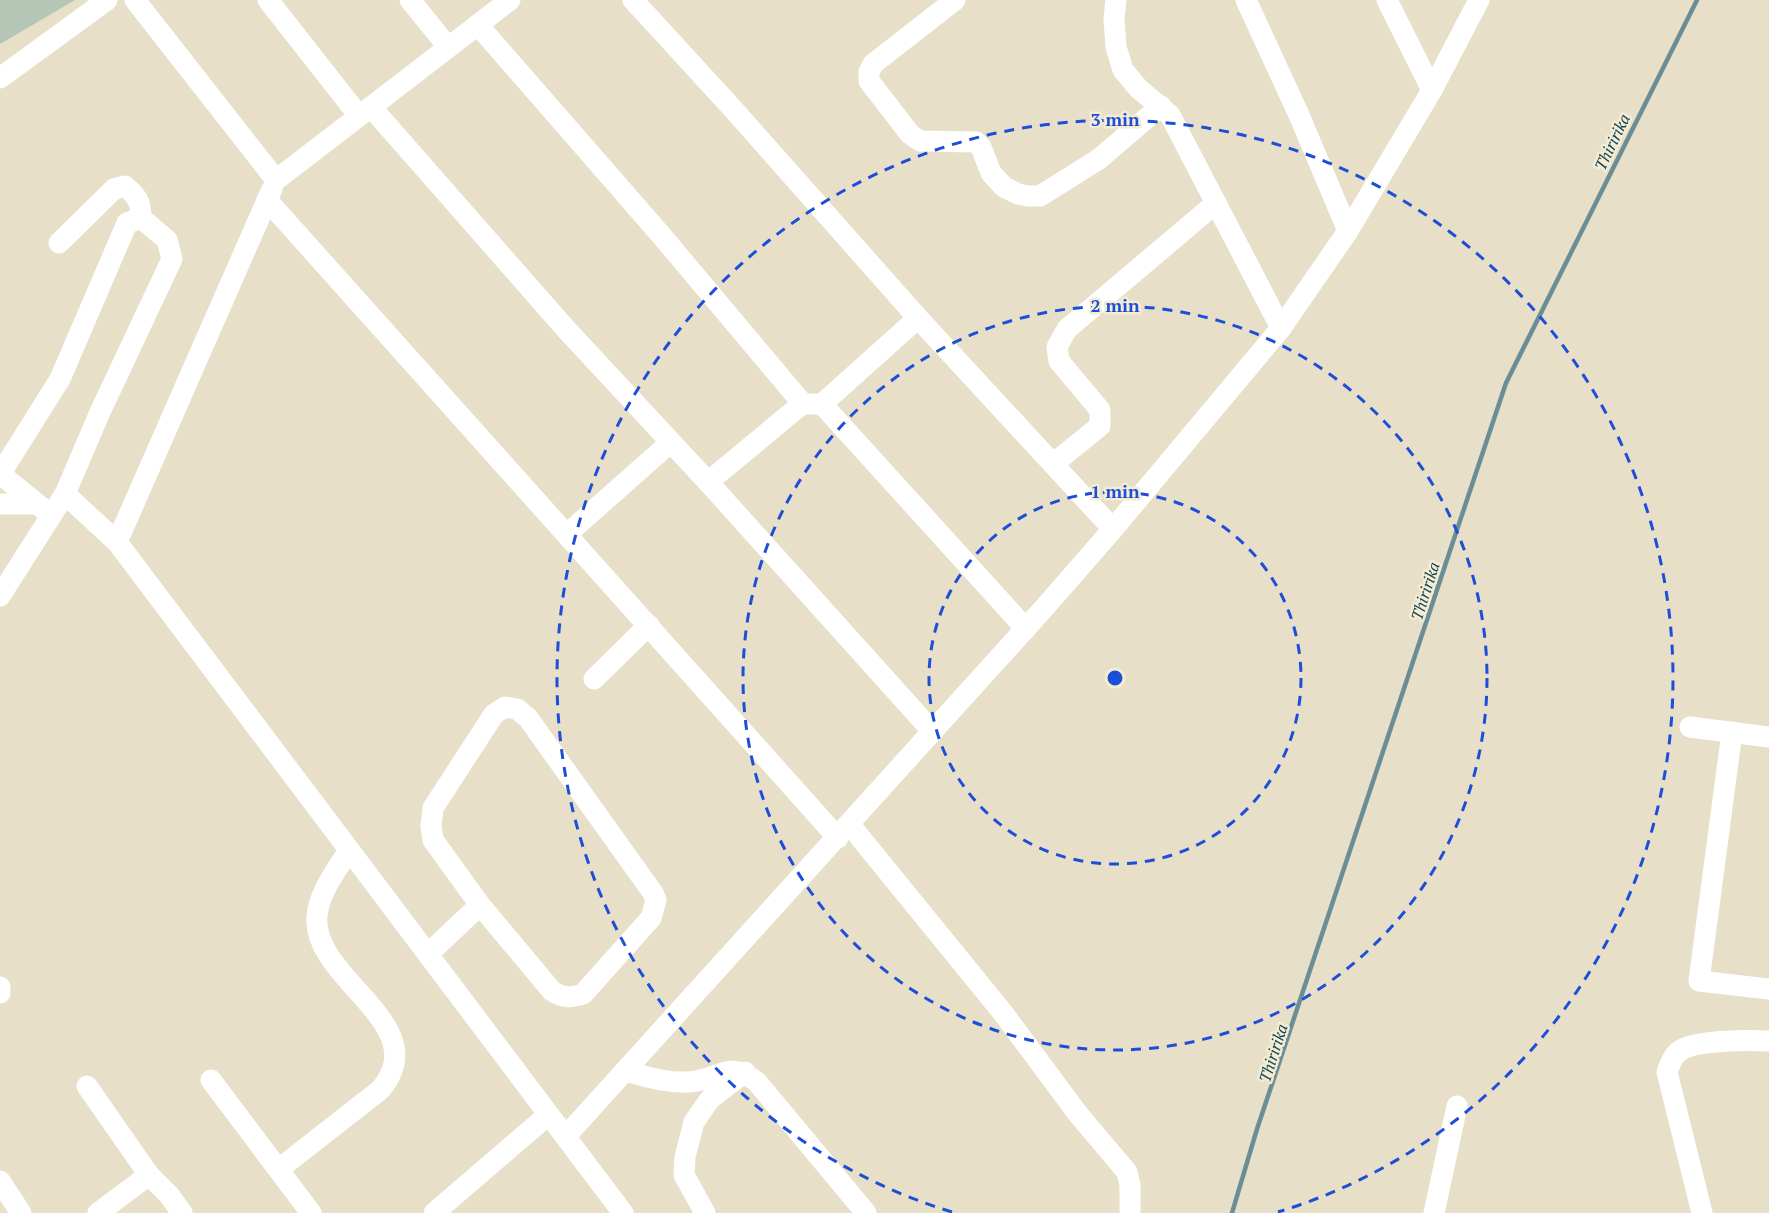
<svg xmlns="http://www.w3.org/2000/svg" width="1769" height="1213" font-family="'PT Serif',serif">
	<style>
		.green { fill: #b5c6b7 }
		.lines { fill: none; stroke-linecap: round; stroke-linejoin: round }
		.stream { stroke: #6b8e96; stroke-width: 4.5 }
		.minor { stroke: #fff; stroke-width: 21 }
		.ring { fill: none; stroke: #1d4ed8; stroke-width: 3; stroke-dasharray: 10 8 }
		.labels { text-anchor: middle; stroke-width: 5; stroke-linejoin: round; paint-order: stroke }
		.water-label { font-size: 16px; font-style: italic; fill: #104551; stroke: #f4ecd4 }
		.centre { fill: #1d4ed8; stroke: #f4ecd4; stroke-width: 3 }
		.ring-label { font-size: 18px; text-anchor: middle; font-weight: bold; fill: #1d4ed8; stroke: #f4ecd4; stroke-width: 5; stroke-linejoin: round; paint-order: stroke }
	</style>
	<rect width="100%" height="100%" fill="#e7dfc7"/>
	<path class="green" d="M 0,0 L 75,0 L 0,44 Z"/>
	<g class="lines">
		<path class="stream" d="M 1232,1213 L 1257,1129 L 1506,383 L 1697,0"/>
		<g class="minor">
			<path d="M 135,0 L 276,180 L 510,0"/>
			<path d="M 268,0 L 359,116"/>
			<path d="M 410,0 L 448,47"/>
			<path d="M 633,0 L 733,109 L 918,318 L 1113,529"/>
			<path d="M 955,0 L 873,64 L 869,72 L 869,81 L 910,134 L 920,141 L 976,142 L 981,147 L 991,173 L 1004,187 L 1018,194 L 1028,196 L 1040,196 L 1099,159 L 1161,106"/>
			<path d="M 1116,0 L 1114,19 L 1116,47 L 1123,70 L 1139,89 L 1170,115 L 1281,328"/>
			<path d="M 1246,0 L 1299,115 L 1348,231"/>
			<path d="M 1387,0 L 1432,90"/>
			<path d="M 478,25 L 661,235 L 803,404"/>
			<path d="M 0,78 L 107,0"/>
			<path d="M 371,107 L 565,328 L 708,482 L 933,732"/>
			<path d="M 267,200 L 838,838"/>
			<path d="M 59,243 L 114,189 L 125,186 C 137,196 141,202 141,218"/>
			<path d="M 918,318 L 822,404 L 1026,629"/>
			<path d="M 1053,464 L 1100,426 L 1100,410 L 1059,361 L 1057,347 L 1067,329 L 1216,203"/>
			<path d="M 708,482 L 796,409 L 803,404 L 818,404"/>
			<path d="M 65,494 L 117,542 L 623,1213"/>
			<path d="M 0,504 L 37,504"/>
			<path d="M 567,534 L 671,442"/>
			<path d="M 117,542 L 272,189"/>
			<path d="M 0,596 L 65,494 L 100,412 L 172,259 L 167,240 L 141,218 L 127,223 L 60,379 L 4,468 L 5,478 L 51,515"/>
			<path d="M 594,679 L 649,625"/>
			<path d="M 505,707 L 517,709 L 528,718 L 653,893 L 656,900 L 651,918 L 583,994 C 570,998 563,998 552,991 L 480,905 L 433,840 L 431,826 L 433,808 L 494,714 Z"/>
			<path d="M 1690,727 L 1769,737"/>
			<path d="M 1732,732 L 1699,981 L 1769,989"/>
			<path d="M 850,825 L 1003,1013 L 1078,1114 L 1127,1172 L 1130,1185 L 1130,1213"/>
			<path d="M 429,953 L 480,905"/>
			<path d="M 0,987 L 0,993"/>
			<path d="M 625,1071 C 645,1076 665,1083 686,1082 C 718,1082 726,1058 757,1082 L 866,1213"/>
			<path d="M 211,1080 L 311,1213"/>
			<path d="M 87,1086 L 149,1175 L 169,1195 L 182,1213"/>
			<path d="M 566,1136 L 1045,607 L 1113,529 L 1281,328 L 1348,231 L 1432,90 L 1479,0"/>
			<path d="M 279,1169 L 380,1090 C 437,1024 311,980 317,916 C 319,892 337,870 349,850"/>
			<path d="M 0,1181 L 21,1213"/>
			<path d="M 98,1213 L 149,1175"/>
			<path d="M 434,1213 L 548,1115"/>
			<path d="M 705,1213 L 684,1175 L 685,1157 L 694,1122 L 710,1099 L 745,1072"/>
			<path d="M 1434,1213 L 1457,1106"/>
			<path d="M 1702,1213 L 1667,1072 C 1671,1062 1673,1054 1683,1049 C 1700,1040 1749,1040 1769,1041"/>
		</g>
	</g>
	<g class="ring">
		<circle cx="1115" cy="678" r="186"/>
		<circle cx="1115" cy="678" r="372"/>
		<path d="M952 1212A558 558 0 1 1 1278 1212"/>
	</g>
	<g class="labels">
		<g class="water-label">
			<text transform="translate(1612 142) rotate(-64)" y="6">Thiririka</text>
			<text transform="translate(1425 591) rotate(-72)" y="6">Thiririka</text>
			<text transform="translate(1273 1053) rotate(-72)" y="6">Thiririka</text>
		</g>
	</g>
	<circle cx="1115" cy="678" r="9" class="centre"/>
	<g class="ring-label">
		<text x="1115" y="126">3 min</text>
		<text x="1115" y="312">2 min</text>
		<text x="1115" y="498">1 min</text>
	</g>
</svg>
